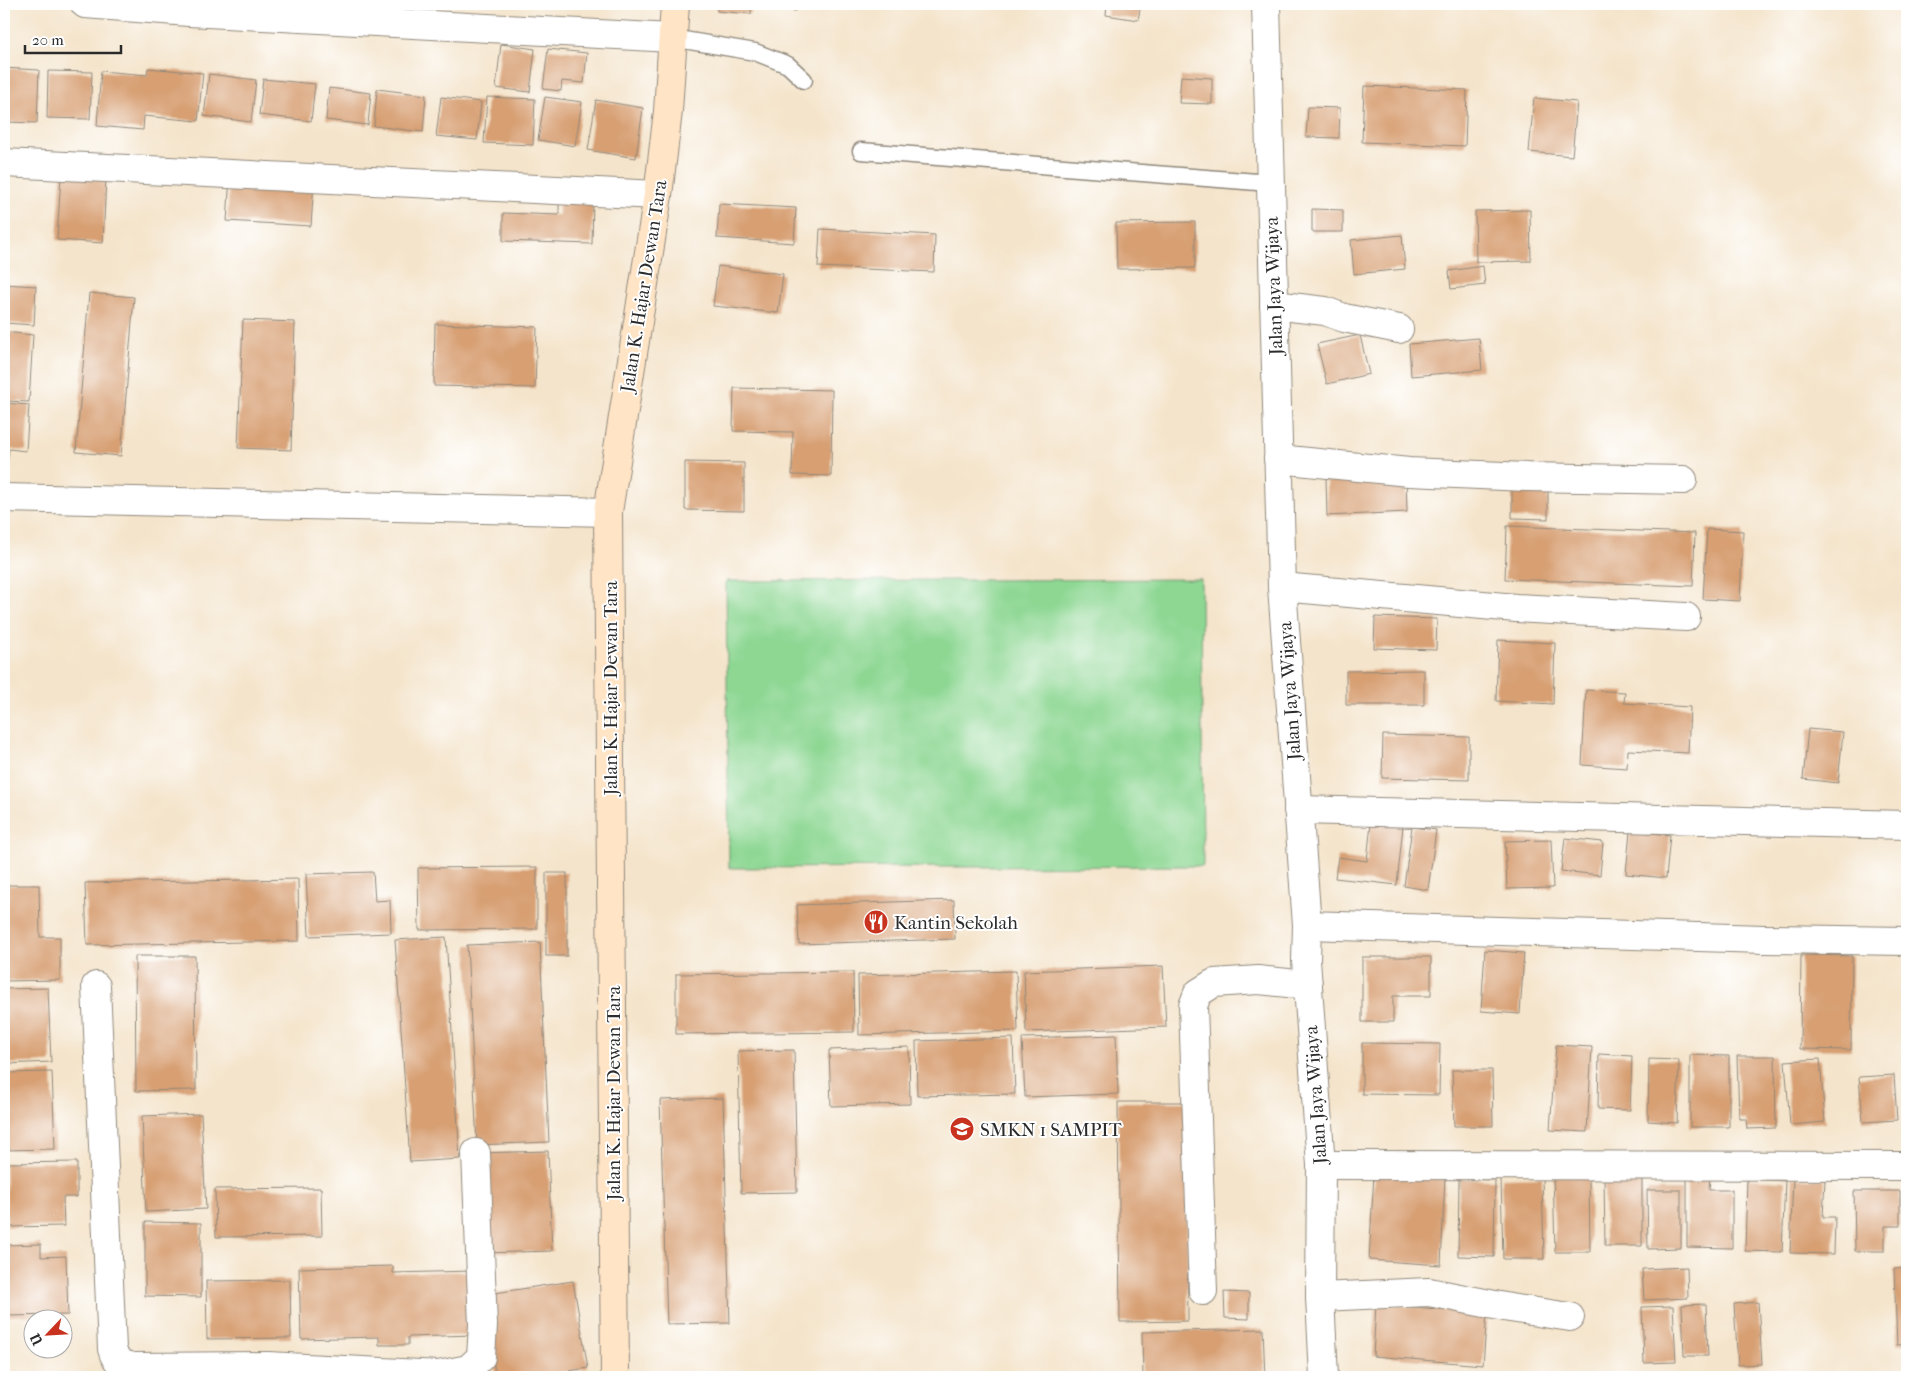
<svg xmlns="http://www.w3.org/2000/svg" width="1911" height="1381" font-family="'IM FELL French Canon',serif">
	<style>
		.green { fill: #8dd793; stroke: #5c815f }
		.building { fill: #d79f72 }
		.lines { fill: none; stroke-linecap: round; stroke-linejoin: round }
		.lane-casing { stroke: #90887b; stroke-width: 19 }
		.street-casing { stroke: #90887b; stroke-width: 30 }
		.secondary-casing { stroke: #90887b; stroke-width: 30 }
		.lane { stroke: #fff; stroke-width: 16 }
		.street { stroke: #fff; stroke-width: 28 }
		.secondary { stroke: #ffe4c6; stroke-width: 28 }
		.labels { text-anchor: middle; stroke-width: 4; stroke-linejoin: round; paint-order: stroke }
		.street-label { font-size: 19px; fill: #2b2b2b; stroke: #fff }
		.poi-label { font-size: 19px; fill: #2b2b2b; stroke: #fff; text-anchor: start }
	</style>
	<rect width="100%" height="100%" fill="#fff"/>
	<filter id="ink" filterUnits="userSpaceOnUse"><feTurbulence type="fractalNoise" baseFrequency=".02" numOctaves="2"/><feDisplacementMap in="SourceGraphic" scale="10" xChannelSelector="R" yChannelSelector="G"/><feConvolveMatrix kernelMatrix="1 2 1 2 8 2 1 2 1" color-interpolation-filters="sRGB"/></filter>
	<filter id="wash" filterUnits="userSpaceOnUse"><feTurbulence type="fractalNoise" baseFrequency=".0096" numOctaves="4" result="noise"/><feDisplacementMap in="SourceGraphic" scale="20" xChannelSelector="R" yChannelSelector="G"/><feGaussianBlur stdDeviation="1.12" result="paint"/><feColorMatrix in="noise" values="0 0 0 0 0 0 0 0 0 0 0 0 0 0 0 0 0 1.4 0 .05"/><feComposite in="paint" operator="in"/></filter>
	<g filter="url(#wash)">
		<rect width="100%" height="100%" fill="#f4e4cb"/>
		<path class="green" d="M 1201,579 L 1203,866 L 729,868 L 726,581 Z"/>
		<g id="blocks">
			<g class="building">
				<path d="M 717,4 L 751,4 L 751,14 L 717,11 Z"/>
				<path d="M 765,4 L 797,4 L 796,11 L 765,7 Z"/>
				<path d="M 1107,4 L 1141,4 L 1138,20 L 1106,15 Z"/>
				<path d="M 501,44 L 535,49 L 530,92 L 496,88 Z"/>
				<path d="M 548,49 L 587,53 L 584,83 L 562,81 L 561,91 L 543,89 Z"/>
				<path d="M 4,68 L 39,70 L 37,123 L 4,122 Z"/>
				<path d="M 148,68 L 203,73 L 198,121 L 144,116 L 143,130 L 97,126 L 101,71 L 147,75 Z"/>
				<path d="M 48,71 L 92,72 L 90,119 L 47,118 Z"/>
				<path d="M 209,74 L 256,80 L 251,122 L 204,116 Z"/>
				<path d="M 1181,76 L 1212,78 L 1212,104 L 1179,103 Z"/>
				<path d="M 263,79 L 315,84 L 311,121 L 259,115 Z"/>
				<path d="M 1364,86 L 1467,90 L 1465,146 L 1362,142 Z"/>
				<path d="M 329,88 L 371,93 L 368,125 L 326,120 Z"/>
				<path d="M 377,89 L 426,95 L 423,132 L 374,126 Z"/>
				<path d="M 441,97 L 481,102 L 477,140 L 436,136 Z"/>
				<path d="M 487,97 L 535,99 L 533,145 L 484,143 Z"/>
				<path d="M 545,97 L 582,102 L 575,146 L 538,140 Z"/>
				<path d="M 1534,98 L 1577,102 L 1572,156 L 1529,152 Z"/>
				<path d="M 596,100 L 643,108 L 636,158 L 588,150 Z"/>
				<path d="M 1308,107 L 1340,108 L 1339,138 L 1306,137 Z"/>
				<path d="M 61,175 L 106,177 L 103,243 L 57,240 Z"/>
				<path d="M 230,176 L 314,182 L 311,226 L 227,221 Z"/>
				<path d="M 559,200 L 593,201 L 592,244 L 503,241 L 503,213 L 559,215 Z"/>
				<path d="M 719,204 L 796,208 L 794,243 L 717,238 Z"/>
				<path d="M 1312,209 L 1343,210 L 1343,232 L 1312,232 Z"/>
				<path d="M 1530,210 L 1531,261 L 1476,262 L 1475,211 Z"/>
				<path d="M 1195,222 L 1195,268 L 1117,269 L 1116,223 Z"/>
				<path d="M 820,229 L 935,235 L 934,272 L 818,267 Z"/>
				<path d="M 1402,235 L 1405,269 L 1354,274 L 1351,240 Z"/>
				<path d="M 718,266 L 783,274 L 778,313 L 713,306 Z"/>
				<path d="M 1483,266 L 1485,285 L 1451,289 L 1449,271 Z"/>
				<path d="M 4,284 L 36,286 L 34,325 L 4,323 Z"/>
				<path d="M 89,293 L 134,297 L 121,456 L 76,452 Z"/>
				<path d="M 243,320 L 295,322 L 291,450 L 238,448 Z"/>
				<path d="M 435,324 L 537,327 L 535,388 L 434,386 Z"/>
				<path d="M 4,332 L 33,335 L 29,402 L 4,401 Z"/>
				<path d="M 1360,335 L 1369,374 L 1327,384 L 1317,344 Z"/>
				<path d="M 1479,338 L 1482,370 L 1411,376 L 1409,344 Z"/>
				<path d="M 734,388 L 832,390 L 831,476 L 792,475 L 793,432 L 733,431 Z"/>
				<path d="M 4,403 L 29,405 L 26,451 L 9,449 L 8,459 L 4,458 Z"/>
				<path d="M 685,462 L 744,463 L 744,511 L 685,510 Z"/>
				<path d="M 1406,475 L 1407,512 L 1327,516 L 1326,478 Z"/>
				<path d="M 1512,487 L 1548,487 L 1548,519 L 1512,518 Z"/>
				<path d="M 1507,526 L 1695,533 L 1693,586 L 1505,579 Z"/>
				<path d="M 1707,529 L 1743,531 L 1740,601 L 1703,599 Z"/>
				<path d="M 1375,617 L 1437,619 L 1436,650 L 1374,648 Z"/>
				<path d="M 1498,640 L 1555,643 L 1553,704 L 1496,701 Z"/>
				<path d="M 1424,670 L 1424,705 L 1346,705 L 1346,671 Z"/>
				<path d="M 1586,690 L 1625,692 L 1624,703 L 1690,707 L 1688,753 L 1628,750 L 1627,768 L 1582,765 Z"/>
				<path d="M 1808,729 L 1843,732 L 1838,783 L 1803,779 Z"/>
				<path d="M 1383,735 L 1469,737 L 1469,780 L 1382,778 Z"/>
				<path d="M 1371,823 L 1403,826 L 1397,885 L 1335,878 L 1338,857 L 1367,861 Z"/>
				<path d="M 1412,827 L 1436,830 L 1428,890 L 1404,886 Z"/>
				<path d="M 1630,831 L 1670,835 L 1666,878 L 1626,874 Z"/>
				<path d="M 1565,838 L 1603,842 L 1600,875 L 1561,871 Z"/>
				<path d="M 1551,840 L 1553,888 L 1507,889 L 1505,841 Z"/>
				<path d="M 537,867 L 537,929 L 419,930 L 418,868 Z"/>
				<path d="M 373,872 L 375,901 L 390,900 L 391,933 L 309,936 L 306,874 Z"/>
				<rect x="546" y="873" width="21" height="83"/>
				<path d="M 298,879 L 299,941 L 87,945 L 85,883 Z"/>
				<path d="M 4,885 L 39,885 L 40,937 L 60,937 L 60,980 L 4,981 Z"/>
				<path d="M 954,900 L 955,939 L 799,944 L 797,905 Z"/>
				<path d="M 446,937 L 460,1159 L 410,1162 L 395,940 Z"/>
				<path d="M 540,942 L 549,1142 L 477,1145 L 467,945 Z"/>
				<path d="M 1485,950 L 1524,953 L 1520,1014 L 1481,1011 Z"/>
				<path d="M 1801,955 L 1852,956 L 1851,1050 L 1800,1049 Z"/>
				<path d="M 135,956 L 195,956 L 196,1090 L 136,1091 Z"/>
				<path d="M 1362,957 L 1431,957 L 1431,996 L 1393,996 L 1393,1022 L 1362,1022 Z"/>
				<path d="M 1163,966 L 1166,1027 L 1026,1032 L 1024,971 Z"/>
				<path d="M 1016,971 L 1018,1031 L 859,1035 L 858,975 Z"/>
				<path d="M 853,972 L 854,1032 L 676,1034 L 676,974 Z"/>
				<path d="M 48,988 L 51,1062 L 4,1064 L 4,989 Z"/>
				<path d="M 1116,1035 L 1118,1094 L 1025,1097 L 1022,1038 Z"/>
				<path d="M 1013,1038 L 1015,1094 L 917,1096 L 916,1041 Z"/>
				<path d="M 1362,1043 L 1440,1044 L 1439,1095 L 1362,1094 Z"/>
				<path d="M 1556,1045 L 1592,1047 L 1587,1132 L 1550,1130 Z"/>
				<path d="M 909,1047 L 910,1104 L 831,1106 L 829,1050 Z"/>
				<path d="M 794,1050 L 797,1192 L 741,1193 L 738,1051 Z"/>
				<path d="M 1599,1054 L 1632,1056 L 1630,1110 L 1598,1109 Z"/>
				<path d="M 1690,1055 L 1729,1056 L 1729,1127 L 1690,1127 Z"/>
				<path d="M 1737,1056 L 1775,1056 L 1776,1128 L 1747,1129 L 1746,1119 L 1739,1119 Z"/>
				<path d="M 1649,1059 L 1679,1060 L 1677,1123 L 1648,1121 Z"/>
				<path d="M 1820,1059 L 1825,1122 L 1790,1125 L 1785,1061 Z"/>
				<path d="M 1452,1070 L 1492,1070 L 1493,1126 L 1454,1126 Z"/>
				<path d="M 52,1072 L 55,1149 L 4,1150 L 4,1073 Z"/>
				<path d="M 1894,1075 L 1897,1120 L 1863,1122 L 1859,1077 Z"/>
				<rect x="1904" y="1081" width="3" height="43"/>
				<path d="M 723,1098 L 730,1323 L 667,1324 L 660,1100 Z"/>
				<path d="M 1118,1102 L 1186,1102 L 1188,1321 L 1120,1322 Z"/>
				<path d="M 201,1114 L 206,1209 L 146,1212 L 142,1116 Z"/>
				<path d="M 548,1151 L 552,1251 L 483,1253 L 479,1153 Z"/>
				<path d="M 77,1162 L 77,1197 L 63,1197 L 64,1226 L 7,1227 L 5,1163 Z"/>
				<path d="M 1589,1171 L 1590,1252 L 1555,1252 L 1553,1172 Z"/>
				<path d="M 1687,1172 L 1710,1172 L 1709,1190 L 1732,1190 L 1732,1248 L 1687,1247 Z"/>
				<path d="M 1374,1173 L 1445,1177 L 1441,1265 L 1369,1260 Z"/>
				<path d="M 1604,1174 L 1642,1174 L 1642,1246 L 1605,1246 Z"/>
				<path d="M 1542,1177 L 1544,1259 L 1503,1259 L 1501,1178 Z"/>
				<path d="M 1793,1178 L 1825,1180 L 1823,1217 L 1835,1217 L 1834,1254 L 1790,1253 Z"/>
				<path d="M 1459,1179 L 1495,1180 L 1494,1257 L 1458,1256 Z"/>
				<path d="M 1747,1179 L 1785,1181 L 1782,1252 L 1745,1251 Z"/>
				<path d="M 321,1188 L 322,1236 L 216,1237 L 215,1189 Z"/>
				<path d="M 1647,1190 L 1681,1190 L 1681,1248 L 1648,1249 Z"/>
				<path d="M 1854,1191 L 1900,1191 L 1900,1226 L 1885,1226 L 1885,1251 L 1855,1251 Z"/>
				<path d="M 145,1222 L 201,1223 L 201,1297 L 145,1296 Z"/>
				<path d="M 41,1244 L 41,1257 L 66,1256 L 68,1315 L 4,1316 L 4,1245 Z"/>
				<path d="M 393,1266 L 393,1273 L 473,1271 L 475,1335 L 408,1337 L 408,1345 L 379,1345 L 379,1337 L 301,1339 L 299,1268 Z"/>
				<path d="M 1687,1267 L 1688,1298 L 1644,1300 L 1642,1269 Z"/>
				<path d="M 1907,1268 L 1907,1344 L 1897,1345 L 1894,1269 Z"/>
				<path d="M 290,1280 L 291,1338 L 207,1339 L 206,1281 Z"/>
				<path d="M 573,1281 L 588,1368 L 531,1377 L 496,1377 L 482,1295 Z"/>
				<path d="M 1224,1292 L 1249,1293 L 1249,1319 L 1225,1318 Z"/>
				<path d="M 1758,1302 L 1762,1364 L 1738,1365 L 1734,1304 Z"/>
				<path d="M 1376,1304 L 1487,1313 L 1483,1365 L 1373,1356 Z"/>
				<path d="M 1706,1304 L 1708,1356 L 1684,1356 L 1682,1305 Z"/>
				<path d="M 1673,1306 L 1676,1362 L 1644,1363 L 1642,1307 Z"/>
				<path d="M 1263,1329 L 1265,1377 L 1143,1377 L 1142,1332 Z"/>
			</g>
		</g>
	</g>
	<g filter="url(#ink)">
		<use href="#blocks" fill-opacity="0" stroke="#90887b" stroke-width="1"/>
		<g class="lines">
			<defs>
				<g id="lane">
					<path d="M 672,38 L 755,52 L 788,65 L 804,80"/>
					<path d="M 861,151 L 1270,183"/>
				</g>
				<g id="street">
					<path d="M 85,4 L 189,12 L 672,38"/>
					<path d="M 1266,4 L 1282,587 L 1307,925 L 1306,960 L 1321,1165 L 1320,1297 L 1324,1377"/>
					<path d="M 4,163 L 658,195"/>
					<path d="M 1274,305 L 1325,311 L 1344,318 L 1399,329"/>
					<path d="M 1278,459 L 1409,472 L 1527,477 L 1683,480"/>
					<path d="M 4,498 L 608,512"/>
					<path d="M 1282,587 L 1516,608 L 1686,617"/>
					<path d="M 1298,810 L 1907,825"/>
					<path d="M 1307,925 L 1764,939 L 1907,941"/>
					<path d="M 96,986 L 112,1349 C 115,1361 122,1365 134,1367 L 268,1366 L 439,1375 L 468,1369 L 481,1357 L 483,1325 L 476,1153"/>
					<path d="M 1321,1165 L 1907,1166"/>
					<path d="M 1203,1291 L 1193,1006 L 1198,993 L 1214,983 L 1258,980 L 1308,985"/>
					<path d="M 1320,1297 L 1429,1292 L 1510,1308 L 1570,1317"/>
				</g>
				<path id="secondary" d="M 615,1377 L 608,512 L 658,195 L 668,111 L 675,4"/>
			</defs>
			<use href="#lane" class="lane-casing"/>
			<use href="#street" class="street-casing"/>
			<use href="#secondary" class="secondary-casing"/>
			<use href="#lane" class="lane"/>
			<use href="#street" class="street"/>
			<use href="#secondary" class="secondary"/>
		</g>
	</g>
	<defs>
		<symbol id="restaurant-disc" viewBox="-11 -11 22 22"><circle r="9.5" fill="#c8321e" stroke="#fff"/><path d="M-5-6h1v4h1v-4h1v4h1v-4h1v5L-1.5 .5V6h-2V.5L-5-1ZM5-6V6H3V1.5H1.5Q1.5-4 5-6Z" fill="#fff"/></symbol>
		<symbol id="school-disc" viewBox="-11 -11 22 22"><circle r="9.5" fill="#c8321e" stroke="#fff"/><path d="M0-5L7-2L0 1L-7-2ZM-4 1L0 2.5L4 1V4Q0 6-4 4Z" fill="#fff"/></symbol>
	</defs>
	<g fill-rule="evenodd">
		<use href="#restaurant-disc" x="862" y="908" width="28" height="28"/>
		<use href="#school-disc" x="948" y="1115" width="28" height="28"/>
	</g>
	<g class="labels">
		<g class="street-label">
			<text transform="translate(643 286) rotate(-81)" y="7">Jalan K. Hajar Dewan Tara</text>
			<text transform="translate(1273 286) rotate(-92)" y="7">Jalan Jaya Wijaya</text>
			<text transform="translate(610 688) rotate(-90)" y="7">Jalan K. Hajar Dewan Tara</text>
			<text transform="translate(1289 691) rotate(-94)" y="7">Jalan Jaya Wijaya</text>
			<text transform="translate(613 1093) rotate(-90)" y="7">Jalan K. Hajar Dewan Tara</text>
			<text transform="translate(1315 1095) rotate(-94)" y="7">Jalan Jaya Wijaya</text>
		</g>
		<g class="poi-label">
			<text x="894" y="929">Kantin Sekolah</text>
			<text x="980" y="1136">SMKN 1 SAMPIT</text>
		</g>
	</g>
	<rect width="1911" height="1381" fill="none" stroke="#fff" stroke-width="20"/>
	<g transform="translate(48 1334) rotate(245)"><circle r="24" fill="#ffffff" stroke="#aaaaaa"/>
	<path d="M0-4L9 19L0 12L-9 19Z" fill="#c8321e"/>
	<text y="-8" font-size="14" font-weight="bold" text-anchor="middle" fill="#2b2b2b">U</text>
	</g>
	<path d="M25 45v8h96v-8" fill="none" stroke="#2b2b2b" stroke-width="2.5"/>
	<text x="32" y="45" font-size="15" fill="#2b2b2b" stroke="#ffffff" stroke-width="4" paint-order="stroke">20 m</text>
</svg>
